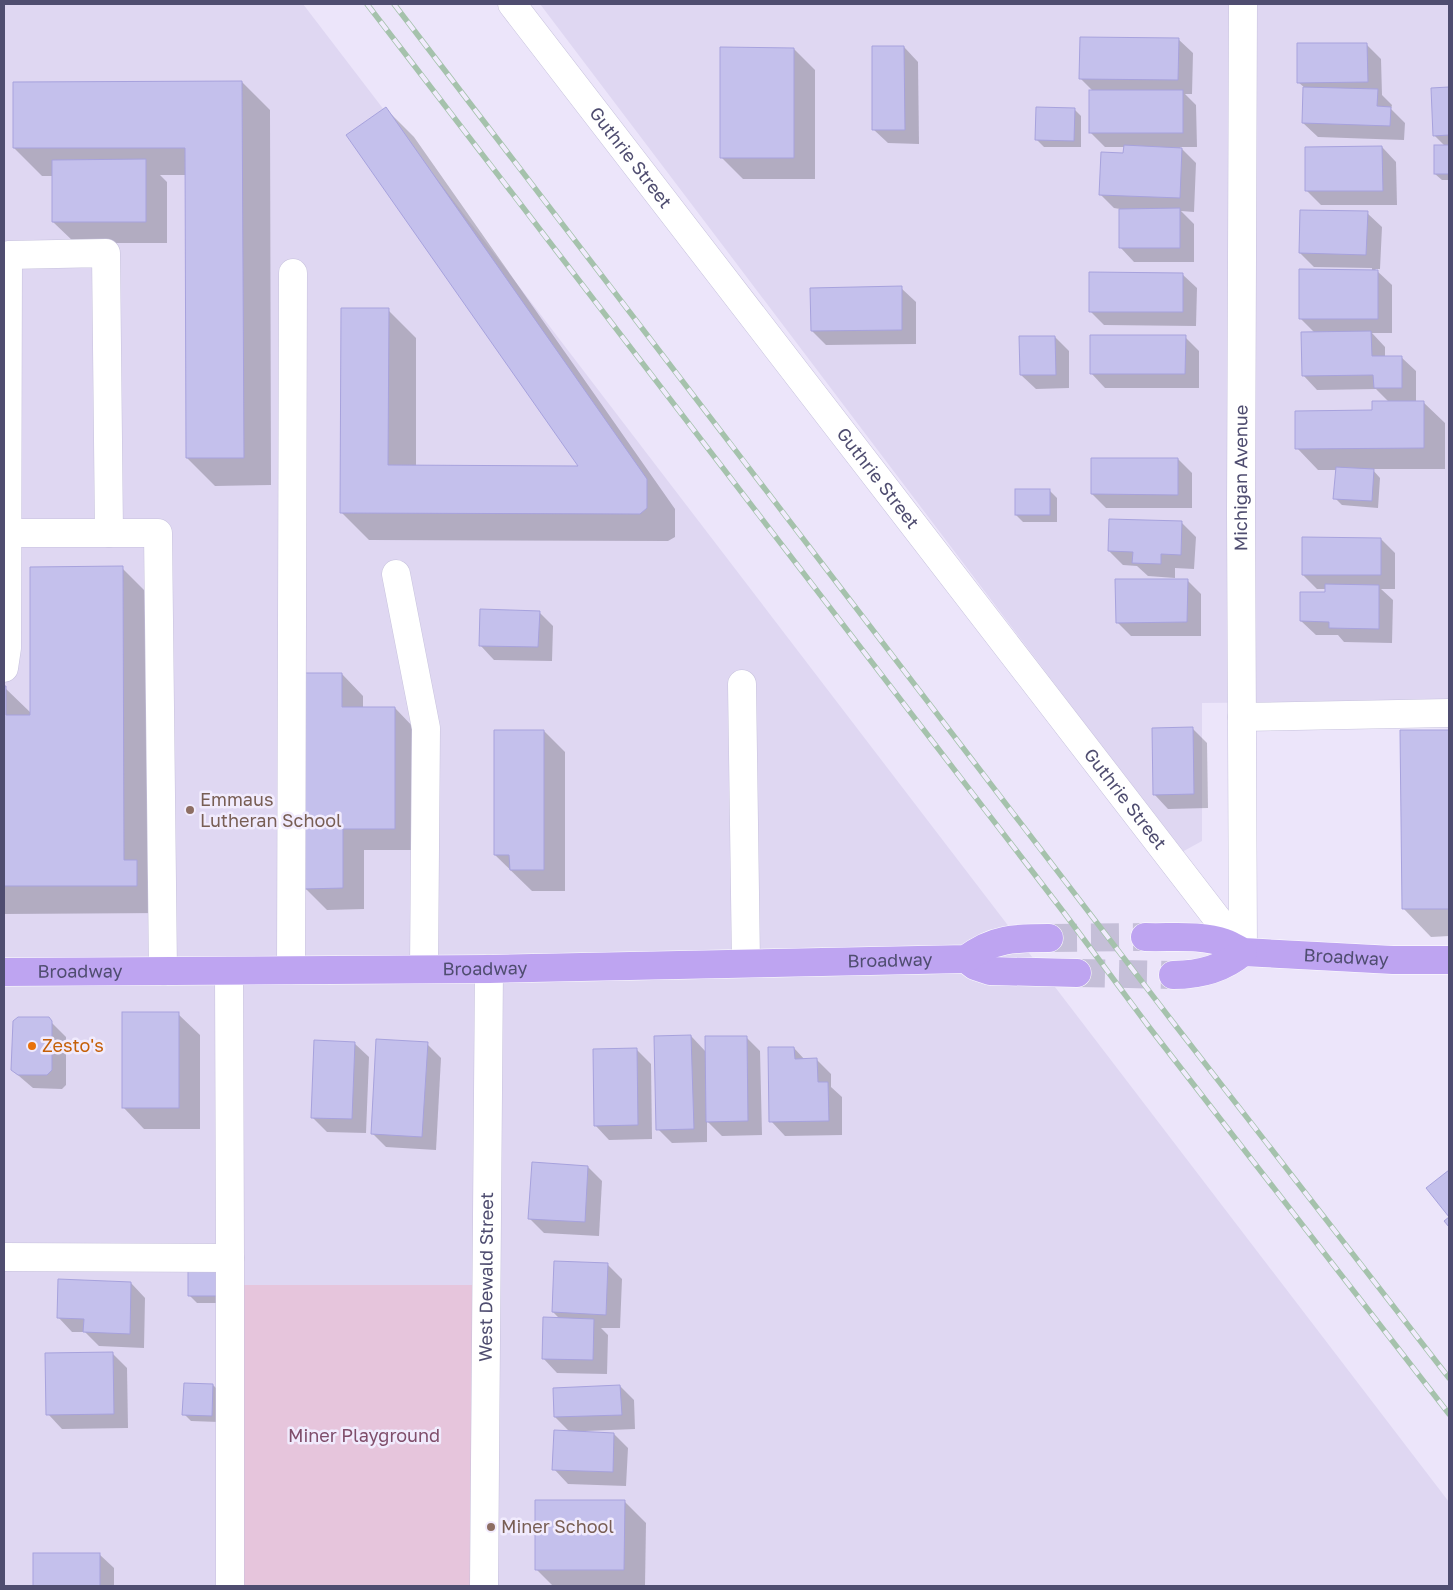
<svg xmlns="http://www.w3.org/2000/svg" width="1453" height="1590" font-family="'Golos Text',sans-serif">
	<style>
		.residential { fill: #dfd7f2 }
		.green { fill: #e6c5dc }
		.shadow { fill: #0003 }
		.building { fill: #c4c0ec; stroke: #a7a2dd }
		.lines { fill: none; stroke-linecap: round; stroke-linejoin: round }
		.major-tunnel { stroke: #c5bfd8; stroke-width: 28; stroke-dasharray: 28 14; stroke-linecap: butt }
		.minor-casing { stroke: #c7c2dd; stroke-width: 29 }
		.major-casing { stroke: #fff; stroke-width: 29 }
		.minor { stroke: #fff; stroke-width: 28 }
		.major { stroke: #bea4f1; stroke-width: 28 }
		.rail-casing { stroke: #a5c2ac; stroke-width: 5.5 }
		.rail { stroke: #f1ebfd; stroke-width: 4; stroke-dasharray: 11; stroke-linecap: butt }
		.education-dot { fill: #8d6e63; stroke: #f1ebfd; stroke-width: 2 }
		.food-dot { fill: #e8710a; stroke: #f1ebfd; stroke-width: 2 }
		.labels { text-anchor: middle; stroke-width: 5; stroke-linejoin: round; paint-order: stroke }
		.street-label { font-size: 18px; fill: #4f4d70; stroke: #f1ebfd }
		.education-label { font-size: 18px; fill: #785e54; stroke: #f1ebfd; text-anchor: start }
		.food-label { font-size: 18px; fill: #c56008; stroke: #f1ebfd; text-anchor: start }
		.park-label { font-size: 18px; fill: #7f4d6a; stroke: #f1ebfd }
	</style>
	<rect width="100%" height="100%" fill="#ece5fa"/>
	<g class="residential">
		<path d="M 4,4 L 303,4 L 1449,1502 L 1449,1586 L 4,1586 Z"/>
		<path d="M 540,4 L 1449,4 L 1449,700 L 1202,703 L 1202,841 L 1182,852 Z"/>
	</g>
	<path class="green" d="M 244,1285 L 487,1285 L 484,1586 L 241,1586 Z"/>
	<g class="shadow">
		<path d="M 1178,39 L 1193,53 L 1192,94 L 1185,94 L 1196,105 L 1197,147 L 1180,147 L 1196,163 L 1194,212 L 1181,211 L 1194,224 L 1194,262 L 1134,262 L 1120,247 L 1120,209 L 1114,208 L 1100,194 L 1124,154 L 1125,147 L 1105,147 L 1090,132 L 1093,91 L 1081,79 Z"/>
		<path d="M 1367,45 L 1381,59 L 1382,95 L 1392,105 L 1391,109 L 1405,123 L 1404,140 L 1318,137 L 1303,123 L 1305,88 L 1298,82 Z"/>
		<path d="M 904,47 L 918,62 L 919,144 L 888,143 L 873,129 Z"/>
		<path d="M 794,49 L 815,70 L 815,179 L 743,179 L 721,157 Z"/>
		<path d="M 242,82 L 270,110 L 271,485 L 215,486 L 187,458 L 186,175 L 160,175 L 167,182 L 167,243 L 75,243 L 53,222 L 53,176 L 42,176 L 14,148 Z"/>
		<path d="M 1432,89 L 1449,89 L 1449,180 L 1442,180 L 1435,174 L 1445,146 L 1434,135 Z"/>
		<path d="M 386,109 L 414,137 L 675,509 L 675,537 L 668,541 L 369,540 L 341,512 L 388,310 L 416,338 L 416,467 L 581,467 Z"/>
		<path d="M 1074,109 L 1081,116 L 1081,147 L 1044,147 L 1037,140 Z"/>
		<path d="M 1382,147 L 1396,162 L 1397,205 L 1321,205 L 1307,191 Z"/>
		<path d="M 1367,213 L 1382,227 L 1380,269 L 1375,269 L 1392,285 L 1392,333 L 1372,333 L 1385,347 L 1385,357 L 1401,357 L 1416,371 L 1416,402 L 1423,402 L 1445,423 L 1445,469 L 1372,469 L 1380,478 L 1378,508 L 1342,505 L 1335,498 L 1337,470 L 1318,470 L 1297,448 L 1389,402 L 1376,389 L 1317,390 L 1303,375 L 1315,333 L 1301,319 L 1372,271 L 1372,268 L 1314,267 L 1300,253 Z"/>
		<path d="M 1182,274 L 1197,288 L 1196,326 L 1104,325 L 1090,311 Z"/>
		<path d="M 901,288 L 916,302 L 916,344 L 826,345 L 812,331 Z"/>
		<path d="M 1055,337 L 1069,351 L 1069,388 L 1036,389 L 1021,375 Z"/>
		<path d="M 1185,337 L 1199,351 L 1199,388 L 1105,388 L 1091,373 Z"/>
		<path d="M 1178,459 L 1192,473 L 1192,508 L 1106,508 L 1092,494 Z"/>
		<path d="M 1050,491 L 1057,498 L 1057,522 L 1023,522 L 1016,515 Z"/>
		<path d="M 1181,522 L 1196,537 L 1194,569 L 1175,568 L 1175,578 L 1148,576 L 1137,566 L 1123,565 L 1109,551 Z"/>
		<path d="M 1381,539 L 1395,553 L 1395,589 L 1381,589 L 1393,600 L 1392,643 L 1344,642 L 1338,635 L 1316,635 L 1301,621 L 1326,594 L 1326,589 L 1317,589 L 1303,575 Z"/>
		<path d="M 122,568 L 150,596 L 164,913 L 4,914 L 4,687 L 31,713 Z"/>
		<path d="M 1187,580 L 1201,594 L 1201,636 L 1131,636 L 1117,622 Z"/>
		<path d="M 539,612 L 553,626 L 552,661 L 494,660 L 480,645 Z"/>
		<path d="M 342,674 L 363,696 L 363,708 L 395,708 L 416,730 L 416,850 L 364,850 L 364,909 L 327,910 L 305,888 Z"/>
		<path d="M 1193,729 L 1207,743 L 1208,808 L 1168,809 L 1154,794 Z"/>
		<path d="M 544,731 L 565,752 L 565,891 L 532,891 L 495,855 Z"/>
		<path d="M 1449,731 L 1449,936 L 1431,937 L 1403,908 L 1401,732 Z"/>
		<path d="M 178,1014 L 200,1035 L 200,1129 L 144,1129 L 123,1107 Z"/>
		<path d="M 48,1019 L 66,1037 L 66,1085 L 62,1089 L 33,1088 L 12,1070 Z"/>
		<path d="M 691,1036 L 706,1052 L 746,1037 L 760,1051 L 762,1135 L 722,1136 L 707,1121 L 707,1142 L 672,1143 L 658,1129 Z"/>
		<path d="M 354,1043 L 369,1057 L 366,1133 L 327,1132 L 312,1117 Z"/>
		<path d="M 427,1044 L 441,1058 L 436,1150 L 386,1147 L 372,1133 Z"/>
		<path d="M 794,1048 L 805,1060 L 816,1059 L 831,1074 L 831,1087 L 842,1097 L 842,1135 L 785,1136 L 771,1121 Z"/>
		<path d="M 636,1049 L 651,1064 L 652,1139 L 609,1140 L 595,1125 Z"/>
		<path d="M 588,1167 L 602,1181 L 599,1236 L 544,1233 L 530,1219 Z"/>
		<path d="M 190,1264 L 231,1303 L 197,1303 L 190,1296 Z"/>
		<path d="M 608,1265 L 622,1279 L 620,1328 L 601,1328 L 608,1335 L 607,1374 L 557,1373 L 543,1358 L 560,1319 L 553,1312 Z"/>
		<path d="M 131,1283 L 145,1298 L 144,1348 L 99,1346 L 85,1332 L 72,1332 L 58,1317 Z"/>
		<path d="M 112,1353 L 127,1368 L 128,1428 L 62,1429 L 48,1414 Z"/>
		<path d="M 213,1385 L 220,1392 L 219,1422 L 191,1421 L 184,1414 Z"/>
		<path d="M 620,1386 L 634,1400 L 635,1429 L 586,1431 L 586,1433 L 614,1434 L 628,1448 L 626,1486 L 568,1484 L 554,1469 L 570,1432 L 555,1417 Z"/>
		<path d="M 625,1502 L 646,1523 L 645,1586 L 553,1586 L 536,1569 Z"/>
		<path d="M 34,1554 L 99,1554 L 114,1568 L 114,1586 L 34,1586 Z"/>
	</g>
	<g class="building">
		<path d="M 1080,37 L 1179,38 L 1178,80 L 1079,79 Z"/>
		<path d="M 1297,43 L 1367,43 L 1368,82 L 1297,83 Z"/>
		<path d="M 872,46 L 904,46 L 905,130 L 872,130 Z"/>
		<path d="M 720,47 L 794,48 L 794,158 L 720,158 Z"/>
		<path d="M 242,81 L 244,458 L 186,458 L 185,148 L 13,148 L 13,82 Z"/>
		<path d="M 1303,87 L 1378,89 L 1377,106 L 1391,107 L 1390,126 L 1302,123 Z"/>
		<path d="M 1449,87 L 1449,135 L 1433,136 L 1431,88 Z"/>
		<rect x="1089" y="90" width="94" height="43"/>
		<path d="M 386,107 L 647,479 L 647,508 L 640,514 L 340,513 L 341,308 L 389,308 L 388,465 L 578,466 L 346,135 Z"/>
		<path d="M 1036,107 L 1075,108 L 1074,141 L 1035,140 Z"/>
		<path d="M 1124,145 L 1182,148 L 1180,198 L 1099,195 L 1101,152 L 1123,153 Z"/>
		<rect x="1434" y="145" width="15" height="29"/>
		<path d="M 1382,146 L 1383,191 L 1305,191 L 1305,147 Z"/>
		<path d="M 146,159 L 146,222 L 52,222 L 52,160 Z"/>
		<path d="M 1180,208 L 1180,248 L 1119,248 L 1119,209 Z"/>
		<path d="M 1300,210 L 1368,211 L 1366,255 L 1299,253 Z"/>
		<path d="M 1299,269 L 1378,270 L 1378,319 L 1299,319 Z"/>
		<path d="M 1089,272 L 1183,273 L 1183,312 L 1089,312 Z"/>
		<path d="M 902,286 L 902,330 L 811,331 L 810,288 Z"/>
		<path d="M 1371,331 L 1372,356 L 1402,356 L 1402,388 L 1374,388 L 1373,375 L 1302,376 L 1301,332 Z"/>
		<path d="M 1090,335 L 1186,335 L 1185,374 L 1090,374 Z"/>
		<path d="M 1019,336 L 1055,336 L 1056,375 L 1020,375 Z"/>
		<path d="M 1372,401 L 1424,401 L 1424,448 L 1295,449 L 1295,411 L 1372,410 Z"/>
		<path d="M 1091,458 L 1178,458 L 1178,495 L 1091,494 Z"/>
		<path d="M 1336,467 L 1374,469 L 1372,501 L 1333,499 Z"/>
		<rect x="1015" y="489" width="35" height="26"/>
		<path d="M 1109,519 L 1182,521 L 1181,555 L 1161,554 L 1161,564 L 1132,563 L 1133,552 L 1108,551 Z"/>
		<path d="M 1302,537 L 1381,538 L 1381,575 L 1302,575 Z"/>
		<path d="M 123,566 L 124,860 L 137,860 L 137,886 L 4,886 L 4,686 L 6,686 L 6,715 L 30,715 L 30,567 Z"/>
		<path d="M 1115,579 L 1188,579 L 1187,622 L 1116,623 Z"/>
		<path d="M 1325,584 L 1379,585 L 1379,629 L 1329,628 L 1329,622 L 1300,621 L 1300,592 L 1325,592 Z"/>
		<path d="M 480,609 L 540,611 L 538,647 L 479,646 Z"/>
		<path d="M 304,673 L 342,673 L 342,707 L 395,707 L 395,829 L 343,829 L 343,888 L 304,889 Z"/>
		<path d="M 1193,727 L 1194,794 L 1153,795 L 1152,728 Z"/>
		<path d="M 494,730 L 544,730 L 544,870 L 510,870 L 509,855 L 494,855 Z"/>
		<path d="M 1400,730 L 1449,730 L 1449,909 L 1402,909 Z"/>
		<rect x="122" y="1012" width="57" height="96"/>
		<path d="M 18,1017 L 49,1017 L 52,1021 L 52,1070 L 47,1075 L 18,1075 L 11,1070 L 13,1021 Z"/>
		<path d="M 691,1035 L 694,1129 L 656,1130 L 654,1036 Z"/>
		<path d="M 705,1036 L 747,1036 L 748,1121 L 706,1122 Z"/>
		<path d="M 376,1039 L 428,1042 L 422,1137 L 371,1134 Z"/>
		<path d="M 314,1040 L 355,1042 L 352,1119 L 311,1118 Z"/>
		<path d="M 768,1047 L 794,1047 L 795,1059 L 817,1058 L 818,1082 L 828,1082 L 829,1121 L 769,1122 Z"/>
		<path d="M 637,1048 L 638,1125 L 594,1126 L 593,1049 Z"/>
		<path d="M 532,1162 L 588,1166 L 585,1222 L 528,1219 Z"/>
		<path d="M 1449,1170 L 1449,1227 L 1444,1221 L 1449,1217 L 1426,1188 Z"/>
		<path d="M 554,1261 L 608,1263 L 606,1315 L 552,1312 Z"/>
		<path d="M 188,1263 L 225,1264 L 225,1296 L 188,1296 Z"/>
		<path d="M 58,1279 L 131,1282 L 130,1334 L 83,1332 L 84,1319 L 57,1318 Z"/>
		<path d="M 543,1317 L 594,1319 L 593,1360 L 542,1359 Z"/>
		<path d="M 113,1352 L 114,1414 L 46,1415 L 45,1353 Z"/>
		<path d="M 184,1383 L 213,1384 L 212,1416 L 182,1415 Z"/>
		<path d="M 620,1385 L 622,1415 L 554,1417 L 553,1388 Z"/>
		<path d="M 554,1430 L 614,1433 L 613,1472 L 552,1470 Z"/>
		<path d="M 535,1500 L 625,1500 L 624,1570 L 535,1570 Z"/>
		<rect x="33" y="1553" width="67" height="33"/>
	</g>
	<g class="lines">
		<g class="major-tunnel">
			<path d="M 1049,938 L 1145,937"/>
			<path d="M 1077,973 L 1173,975"/>
		</g>
		<defs>
			<g id="minor">
				<path id="s1" d="M 512,4 L 1243,952"/>
				<path d="M 4,533 L 158,533 L 163,971"/>
				<path d="M 396,574 L 426,728 L 424,969"/>
				<path d="M 4,668 L 7,648 L 8,255 L 106,253 L 109,533"/>
				<path d="M 742,684 L 746,963"/>
				<path d="M 1242,717 L 1449,713"/>
				<path id="s2" d="M 1243,952 L 1241,514 L 1243,4"/>
				<path d="M 291,970 L 293,273"/>
				<path d="M 4,1257 L 230,1258 L 229,971"/>
				<path d="M 230,1586 L 230,1258"/>
				<path id="s3" d="M 484,1586 L 489,969"/>
			</g>
			<g id="major">
				<path id="s4" d="M 1145,937 C 1171,938 1200,934 1225,943 C 1231,945 1237,949 1243,952 L 1393,960 L 1449,960"/>
				<path d="M 966,959 L 975,966 L 990,971 L 1077,973"/>
				<path id="s5" d="M 4,972 L 489,969 L 966,959 C 994,938 1015,938 1049,938"/>
				<path d="M 1173,975 C 1199,975 1223,969 1243,952"/>
			</g>
		</defs>
		<use href="#minor" class="minor-casing"/>
		<use href="#major" class="major-casing"/>
		<use href="#minor" class="minor"/>
		<use href="#major" class="major"/>
		<defs>
			<g id="rail">
				<path d="M 367,4 L 1065,914 L 1149,1027 L 1449,1414"/>
				<path d="M 394,4 L 1172,1021 L 1449,1378"/>
			</g>
		</defs>
		<use href="#rail" class="rail-casing"/>
		<use href="#rail" class="rail"/>
	</g>
	<g class="education-dot">
		<circle cx="190" cy="810" r="5"/>
		<circle cx="491" cy="1527" r="5"/>
	</g>
	<circle class="food-dot" cx="32" cy="1046" r="5"/>
	<g class="labels">
		<g class="street-label">
			<text dy="6" stroke="none"><textPath href="#s1" startOffset="194">Guthrie Street</textPath></text>
			<text dy="6" stroke="none"><textPath href="#s1" startOffset="599">Guthrie Street</textPath></text>
			<text dy="6" stroke="none"><textPath href="#s2" startOffset="474">Michigan Avenue</textPath></text>
			<text dy="6" stroke="none"><textPath href="#s1" startOffset="1004">Guthrie Street</textPath></text>
			<text dy="6" stroke="none"><textPath href="#s4" startOffset="204">Broadway</textPath></text>
			<text dy="6" stroke="none"><textPath href="#s5" startOffset="886">Broadway</textPath></text>
			<text dy="6" stroke="none"><textPath href="#s5" startOffset="481">Broadway</textPath></text>
			<text dy="6" stroke="none"><textPath href="#s5" startOffset="76">Broadway</textPath></text>
			<text dy="6" stroke="none"><textPath href="#s3" startOffset="309">West Dewald Street</textPath></text>
		</g>
		<g class="education-label">
			<text x="200" y="806">Emmaus<tspan x="200" dy="21">Lutheran School</tspan></text>
			<text x="501" y="1533">Miner School</text>
		</g>
		<g class="food-label">
			<text x="42" y="1052">Zesto's</text>
		</g>
		<g class="park-label">
			<text x="364" y="1442">Miner Playground</text>
		</g>
	</g>
	<rect width="1453" height="1590" fill="none" stroke="#4f4d70" stroke-width="10"/>
</svg>
